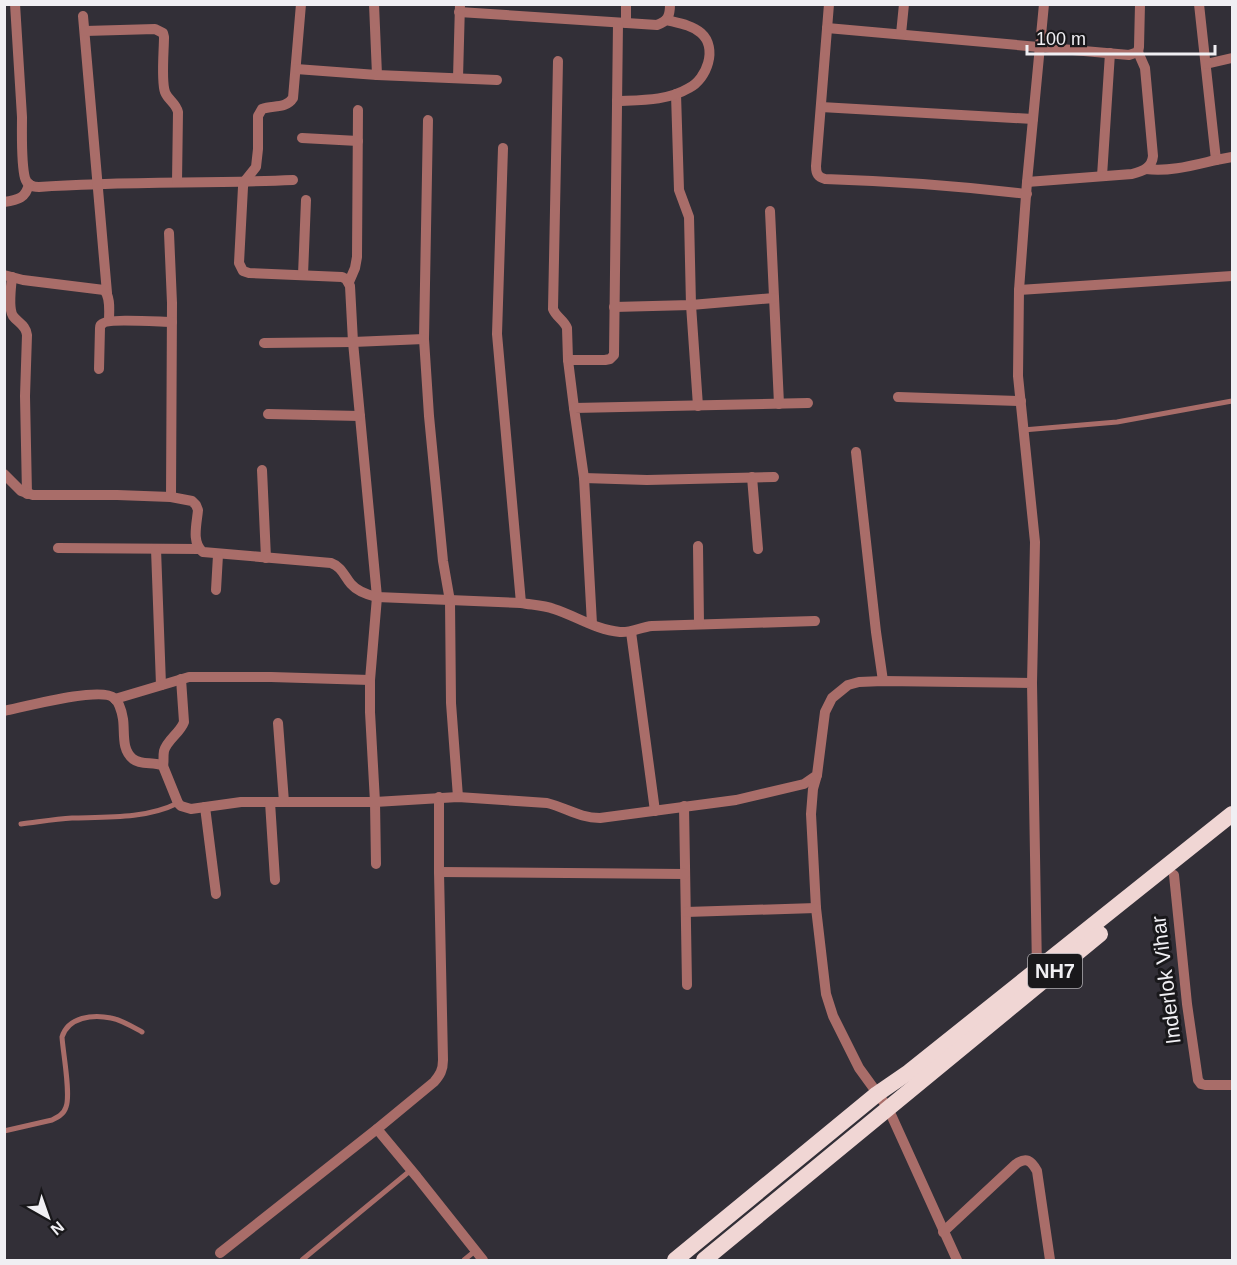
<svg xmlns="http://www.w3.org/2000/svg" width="1237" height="1265" font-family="Arial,sans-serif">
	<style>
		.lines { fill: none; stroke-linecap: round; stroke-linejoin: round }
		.service { stroke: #a96d69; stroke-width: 5 }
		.minor { stroke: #a96d69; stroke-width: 10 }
		.trunk { stroke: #f0d6d4; stroke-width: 16 }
		.labels { text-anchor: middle; stroke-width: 6; stroke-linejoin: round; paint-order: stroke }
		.shield { fill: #19181b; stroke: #b0aeb2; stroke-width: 1.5 }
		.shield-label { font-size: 20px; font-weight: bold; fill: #f0eff3 }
		.street-label { font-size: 21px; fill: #f0eff3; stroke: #19181b }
	</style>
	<rect width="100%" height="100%" fill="#322f37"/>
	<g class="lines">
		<g class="service">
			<path d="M 1023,430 L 1117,422 L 1232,401"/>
			<path d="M 21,824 C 38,822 55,819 72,818 C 107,817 146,819 178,803"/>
			<path d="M 4,1131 L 52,1120 C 58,1117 64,1114 66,1107 C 71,1094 63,1053 62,1037 C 68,1017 93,1014 111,1018 C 122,1020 133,1027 142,1032"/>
			<path d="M 302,1260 L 411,1170"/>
			<path d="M 464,1260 L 475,1251"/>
		</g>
		<g class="minor">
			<path d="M 15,4 C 17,42 20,79 22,117 C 22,133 21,163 25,178 C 27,185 33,187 39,187 C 124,181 209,184 293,180"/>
			<path d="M 301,4 L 293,98 C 286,109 273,105 262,109 L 258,116 L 258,149 L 256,167 L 244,182 L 243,187 L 239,263 L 243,271 L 249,273 L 342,277 L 346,279 L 350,286 L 353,342 L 377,597 L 370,680 L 370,712 L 375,802 L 376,864"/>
			<path d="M 374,4 L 377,75"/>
			<path d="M 829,4 L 816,166 C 816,174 818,177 825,179 C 893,181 959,186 1027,194"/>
			<path d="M 1199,4 L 1216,160 L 1232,157"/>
			<path d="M 459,12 L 657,25 C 668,21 670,16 670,4"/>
			<path d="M 83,16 L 107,293"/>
			<path d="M 626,23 L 626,4"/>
			<path d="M 827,28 L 1129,55 L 1138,52 L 1139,47 L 1140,4"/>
			<path d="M 85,31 L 155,29 L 163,33 L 164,37 C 164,50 161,81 165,92 C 168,100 176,103 178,112 L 177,182"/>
			<path d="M 901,34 L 904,4"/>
			<path d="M 558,61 L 553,309 C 556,317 564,320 567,328 L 568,360 L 574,408"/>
			<path d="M 1206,64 L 1232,58"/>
			<path d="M 296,69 L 377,75 L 497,80"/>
			<path d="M 458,78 L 460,4"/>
			<path d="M 676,94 L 679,190 L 689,217 L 691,305 L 698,406"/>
			<path d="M 617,101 C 642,100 667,101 689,88 C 707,79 718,48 701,33 C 692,25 678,23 666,20"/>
			<path d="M 821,107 L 1033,119"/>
			<path d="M 428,120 L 424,339 L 429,416 L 443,561 L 450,601 L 451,703 L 458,797"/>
			<path d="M 302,138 L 358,141"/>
			<path d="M 503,148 L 497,334 L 521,603"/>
			<path d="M 1146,169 C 1170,172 1194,165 1216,160"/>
			<path d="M 1102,176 L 1110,53"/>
			<path d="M 1027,182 L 1132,174 C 1143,171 1152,168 1153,156 L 1145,68 L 1138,52"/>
			<path d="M 4,202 C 18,200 26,198 29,184"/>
			<path d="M 770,211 L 779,404"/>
			<path d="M 169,233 L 172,303 L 171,497"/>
			<path d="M 4,275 L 23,280 L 104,290 C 111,297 109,311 109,321"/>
			<path d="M 303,275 L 306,200"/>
			<path d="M 12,277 C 11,287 8,308 13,316 C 18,323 26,325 27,335 L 25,396 L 27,494"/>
			<path d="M 349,282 L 355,268 L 357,257 L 358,110"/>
			<path d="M 1019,290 L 1232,276"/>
			<path d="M 614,307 L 691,305 L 774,298"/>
			<path d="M 264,343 L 353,342 L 424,339"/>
			<path d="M 568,360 L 605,360 L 610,359 L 614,355 L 618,23"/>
			<path d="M 99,369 L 100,328 C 100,327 100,325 102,324 C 107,318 161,322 172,322"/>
			<path d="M 898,397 L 1021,401"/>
			<path d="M 268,414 L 360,416"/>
			<path d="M 856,452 L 876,632 L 883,681"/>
			<path d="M 262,470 L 266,558"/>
			<path d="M 4,474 L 21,491 L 33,495 L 117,495 L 171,497 L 192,501 L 196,505 L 198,510 C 197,523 191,543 203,552 L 331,563 C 342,567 344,576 351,584 C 357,591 368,595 377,597 L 521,603 C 532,605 543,605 554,609 C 576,616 596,630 620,632 C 631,633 641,627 652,626 L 815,621"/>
			<path d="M 752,477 L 758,549"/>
			<path d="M 584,478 L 647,480 L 774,477"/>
			<path d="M 698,546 L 699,624"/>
			<path d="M 58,548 L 199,549"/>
			<path d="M 156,549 L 161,685"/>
			<path d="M 216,590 L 218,555"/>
			<path d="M 592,624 L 584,478 L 574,408 L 808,403"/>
			<path d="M 631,632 L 655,811"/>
			<path d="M 1032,683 L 1035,542 L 1018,376 L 1019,290 L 1027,182 L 1044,4"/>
			<path d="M 115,699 L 189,677 L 271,677 L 370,680"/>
			<path d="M 4,711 C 24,707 101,686 114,698 C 119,702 122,713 123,719 C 125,733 121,749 133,759 C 142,766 154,761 163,766 L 178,803 L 181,806 L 191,809 L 241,802 L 375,802 L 458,797 L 547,803 C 567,808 579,818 600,818 L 736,800 L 804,784 L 817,775 L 825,712 L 832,698 L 848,685 L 859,682 L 883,681 L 1032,683 L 1037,970"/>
			<path d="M 278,723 L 284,802"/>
			<path d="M 163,766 C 164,762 163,756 164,751 C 167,740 180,733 184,722 L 181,679"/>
			<path d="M 817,775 L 813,789 L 811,814 L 816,908 L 826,994 L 833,1016 L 859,1068 L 888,1108 L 957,1260"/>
			<path d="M 270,802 L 275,880"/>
			<path d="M 684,806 L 687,985"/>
			<path d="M 205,807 L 216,894"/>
			<path d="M 439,872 L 685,874"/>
			<path d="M 1174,875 L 1187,1004 L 1198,1080 L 1201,1084 L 1205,1085 L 1232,1085"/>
			<path d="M 686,912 L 816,908"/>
			<path d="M 377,1129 L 417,1177 L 483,1260"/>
			<path d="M 943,1232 L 1016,1164 C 1026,1157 1031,1160 1037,1171 L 1050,1260"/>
			<path d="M 220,1253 L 377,1129 L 434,1082 C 440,1075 443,1070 443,1060 L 439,872 L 439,797"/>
		</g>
		<g class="trunk">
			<path d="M 675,1260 L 877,1094 L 909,1072 L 1232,814"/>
			<path d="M 704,1260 L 1100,934"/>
		</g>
	</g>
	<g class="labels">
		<rect class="shield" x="1028" y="954" width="54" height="34" rx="4.5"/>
		<g class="shield-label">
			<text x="1055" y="978">NH7</text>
		</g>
		<g class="street-label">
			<text transform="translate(1166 980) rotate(-97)" y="7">Inderlok Vihar</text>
		</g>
	</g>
	<rect width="1237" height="1265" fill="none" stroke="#f0eff3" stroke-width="12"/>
	<g transform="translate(48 1217) rotate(140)" stroke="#19181b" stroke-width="4.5" paint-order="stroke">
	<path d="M0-4.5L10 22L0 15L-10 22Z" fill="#f0eff3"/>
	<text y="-9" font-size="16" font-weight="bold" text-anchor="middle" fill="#f0eff3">N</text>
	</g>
	<path d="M1027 45v9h188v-9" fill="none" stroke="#f0eff3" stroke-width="3"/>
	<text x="1036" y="45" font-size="18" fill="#f0eff3" stroke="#19181b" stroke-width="4.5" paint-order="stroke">100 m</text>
</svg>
